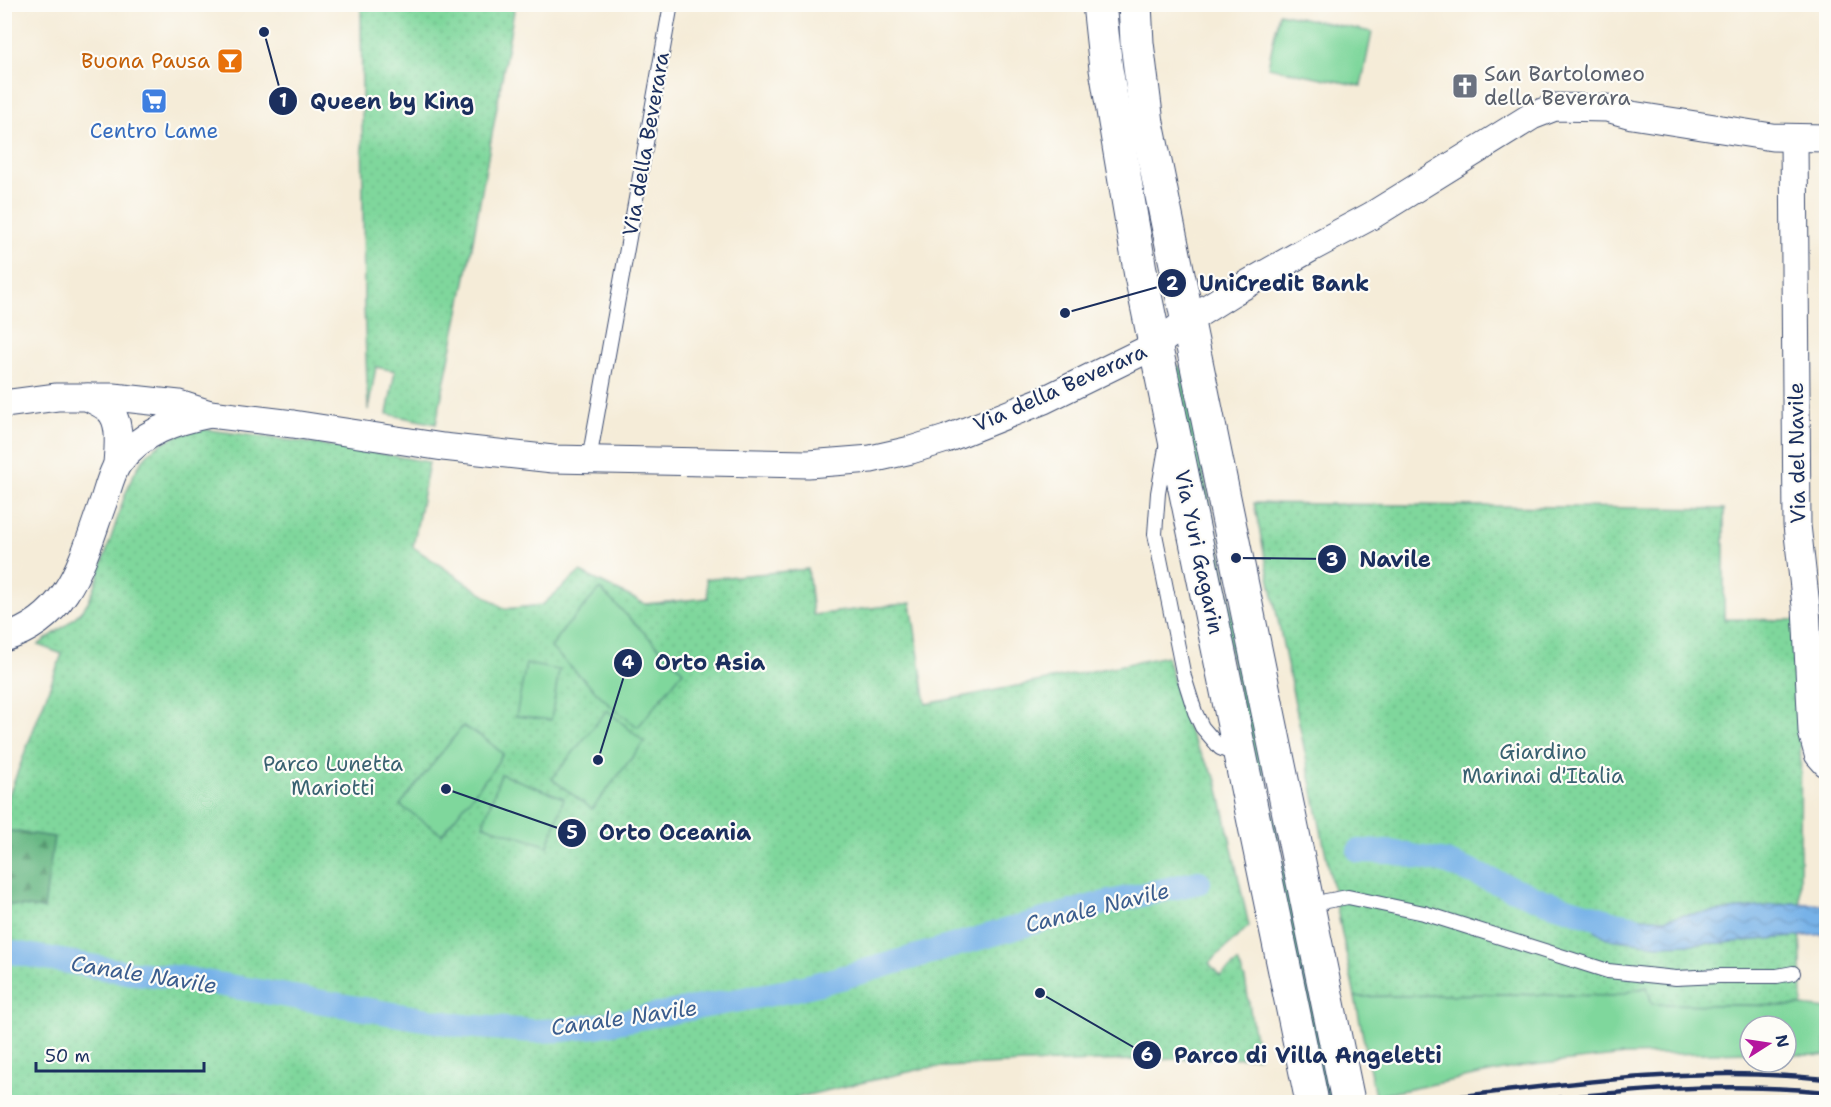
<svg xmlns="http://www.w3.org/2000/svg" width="1831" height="1107" font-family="'Shantell Sans',sans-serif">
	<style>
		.grass { fill: url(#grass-dots); stroke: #4d837d; stroke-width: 1.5 }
		.forest { fill: url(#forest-firs); stroke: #417471; stroke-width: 1.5 }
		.garden { fill: #7fd79c; stroke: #4d837d; stroke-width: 1.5 }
		.water { fill: url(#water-waves); stroke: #4970a3; stroke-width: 1.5 }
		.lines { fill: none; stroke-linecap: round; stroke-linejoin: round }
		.canal { stroke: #77b2e8; stroke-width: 24 }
		.lane-casing { stroke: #3c4b70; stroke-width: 16 }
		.street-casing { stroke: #3c4b70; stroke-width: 29 }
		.secondary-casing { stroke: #3c4b70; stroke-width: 35 }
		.lane { stroke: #fff; stroke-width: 14 }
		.street { stroke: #fff; stroke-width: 27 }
		.secondary { stroke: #fff; stroke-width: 33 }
		.rail { stroke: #1b2f5e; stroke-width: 4.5 }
		.labels { text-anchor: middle; stroke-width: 4.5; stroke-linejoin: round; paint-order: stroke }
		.food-label { font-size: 21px; fill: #c56008; stroke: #fdfcf7; text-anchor: end }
		.worship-label { font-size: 21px; fill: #5b616d; stroke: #fdfcf7; text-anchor: start }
		.shop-label { font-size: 21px; fill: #366cbe; stroke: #fdfcf7 }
		.street-label { font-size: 21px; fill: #1b2f5e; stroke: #fdfcf7 }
		.park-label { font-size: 21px; fill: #396171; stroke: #fdfcf7 }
		.water-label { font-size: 22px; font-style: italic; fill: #3b5d8e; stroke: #fdfcf7 }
		.leader { fill: none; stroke: #1b2f5e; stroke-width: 2 }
		.callout-dot { fill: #1b2f5e; stroke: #fdfcf7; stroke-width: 2 }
		.mark-label { font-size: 18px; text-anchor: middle; font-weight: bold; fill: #fff }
		.callout-label { font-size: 22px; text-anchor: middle; font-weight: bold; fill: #1b2f5e; stroke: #fdfcf7; stroke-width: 4.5; stroke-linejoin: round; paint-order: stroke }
	</style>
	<defs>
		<pattern id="grass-dots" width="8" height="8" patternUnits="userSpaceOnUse" patternTransform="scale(1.5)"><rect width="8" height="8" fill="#7fd79c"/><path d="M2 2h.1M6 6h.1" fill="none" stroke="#6db989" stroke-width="1.8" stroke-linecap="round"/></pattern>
		<pattern id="forest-firs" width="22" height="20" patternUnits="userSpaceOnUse" patternTransform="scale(1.5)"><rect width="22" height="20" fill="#67b884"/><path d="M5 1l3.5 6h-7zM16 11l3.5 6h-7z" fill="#54966f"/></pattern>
		<pattern id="water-waves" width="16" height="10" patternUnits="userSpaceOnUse" patternTransform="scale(1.5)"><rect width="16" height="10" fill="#77b2e8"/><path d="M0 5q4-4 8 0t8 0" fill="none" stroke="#6191bf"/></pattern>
	</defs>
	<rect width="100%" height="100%" fill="#fdfcf7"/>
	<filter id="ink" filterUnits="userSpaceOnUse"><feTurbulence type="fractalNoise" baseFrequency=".0167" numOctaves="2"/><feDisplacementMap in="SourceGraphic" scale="12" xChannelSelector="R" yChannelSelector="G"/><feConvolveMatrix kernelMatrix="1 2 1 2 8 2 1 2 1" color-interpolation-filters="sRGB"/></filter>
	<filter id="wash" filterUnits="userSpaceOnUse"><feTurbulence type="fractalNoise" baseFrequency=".008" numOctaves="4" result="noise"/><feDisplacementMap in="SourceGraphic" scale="24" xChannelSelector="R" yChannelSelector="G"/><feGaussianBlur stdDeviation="1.35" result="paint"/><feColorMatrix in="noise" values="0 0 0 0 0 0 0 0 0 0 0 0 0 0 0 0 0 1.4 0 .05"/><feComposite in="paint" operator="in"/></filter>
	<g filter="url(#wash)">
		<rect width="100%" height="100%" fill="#f5ecd8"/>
		<g class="grass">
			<path d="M 361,5 L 515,5 L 471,252 L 436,424 L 387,414 L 395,371 L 376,367 L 368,410 L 364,304 Z"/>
			<path d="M 1177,365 L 1183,370 L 1331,1096 L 1321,1096 L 1173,371 Z"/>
			<path d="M 202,429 L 355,449 L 429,462 L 413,547 L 505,609 L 542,605 L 580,572 L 645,604 L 708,598 L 706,579 L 808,569 L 813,615 L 911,603 L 926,704 L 1167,656 L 1186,725 L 1196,746 L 1217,780 L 1249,926 L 1209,963 L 1220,976 L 1238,962 L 1245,979 L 1258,1057 L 1024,1063 L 926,1068 L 777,1102 L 5,1102 L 4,808 L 62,654 L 38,645 C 53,634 70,624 82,610 C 93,598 97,579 102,564 C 109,545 115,526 121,507 C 136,459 151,439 202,429 Z"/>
			<path d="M 1254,503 L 1724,509 L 1724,619 L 1801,620 L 1800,909 L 1802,1006 L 1652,1004 L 1647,987 L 1614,996 L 1491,994 L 1355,997 Z"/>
		</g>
		<path class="forest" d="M 4,830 L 54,837 L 44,909 L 5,904 Z"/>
		<g class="garden">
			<path d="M 1279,13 L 1372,32 L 1361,86 L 1268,67 Z"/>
			<path d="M 600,589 L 683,671 L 638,727 L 613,708 L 551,648 L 563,630 Z"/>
			<path d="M 526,664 L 559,670 L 551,720 L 516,716 Z"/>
			<path d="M 607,710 L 644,742 L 592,809 L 552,779 Z"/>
			<path d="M 463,726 L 484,738 L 503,754 L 491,772 L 442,834 L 400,805 Z"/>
			<path d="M 501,774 L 564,798 L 548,846 L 483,825 Z"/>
			<path d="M 1647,987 L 1652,1004 L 1802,1006 L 1826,1009 L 1826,1056 L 1786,1054 L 1786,1026 L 1750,1026 L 1750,1052 L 1625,1055 L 1523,1066 L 1375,1096 L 1355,997 L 1491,994 L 1614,996 Z"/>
		</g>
		<path class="water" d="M 1794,903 L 1826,905 L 1826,934 L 1722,943 L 1659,945 L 1608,939 L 1595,930 L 1603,911 L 1649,918 L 1666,919 L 1685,915 Z"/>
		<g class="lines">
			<g class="canal">
				<path d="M 1359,851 L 1391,852 L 1446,862 L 1544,901 L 1615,923 L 1632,926"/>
				<path d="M 4,951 L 126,972 L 182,978 L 464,1026 L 534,1031 L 563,1030 L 601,1025 L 788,991 L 844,977 L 1092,906 L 1199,882"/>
			</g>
		</g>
	</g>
	<g filter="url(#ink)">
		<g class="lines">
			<defs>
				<g id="lane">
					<path d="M 1166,448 L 1158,493 L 1155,534 L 1184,677 L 1195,712 L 1202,727 L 1220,748 L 1237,755"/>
					<path d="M 589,460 L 671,4"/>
					<path d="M 1309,910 L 1326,901 L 1348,897 L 1424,913 L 1608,971 L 1676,978 L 1719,976 L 1777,976 L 1793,973"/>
				</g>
				<g id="street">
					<path d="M 1794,139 L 1797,525 L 1806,606 L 1812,732 L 1818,754 L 1826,763"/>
					<path d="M 88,397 C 94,401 102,404 108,409 C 122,421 118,447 117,464"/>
					<path d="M 4,404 L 57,397 L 114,397 L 179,404 L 210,414 L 293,424 L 443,447 L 553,459 L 808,464 L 871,459 L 911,450 L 946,439 L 1044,400 L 1156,345 L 1187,321 L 1233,292 L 1311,248 L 1371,216 L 1532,116 L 1555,107 L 1607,108 L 1632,115 L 1772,137 L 1826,138"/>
					<path d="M 4,638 C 71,618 83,557 104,500 C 108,488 112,471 119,462 C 142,432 175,421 210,414"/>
				</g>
				<g id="secondary">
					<path d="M 1099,4 L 1106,69 L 1141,276 L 1311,1097"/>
					<path d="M 1135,4 L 1137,43 L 1147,123 L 1347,1096"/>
				</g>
			</defs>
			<use href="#lane" class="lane-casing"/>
			<use href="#street" class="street-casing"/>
			<use href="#secondary" class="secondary-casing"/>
			<use href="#lane" class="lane"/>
			<use href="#street" class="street"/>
			<use href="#secondary" class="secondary"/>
			<g class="rail">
				<path d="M 1413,1102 C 1550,1086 1688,1064 1826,1079"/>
				<path d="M 1522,1102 C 1622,1091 1726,1081 1826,1092"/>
			</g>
		</g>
	</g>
	<defs>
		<symbol id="bar-square" viewBox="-11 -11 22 22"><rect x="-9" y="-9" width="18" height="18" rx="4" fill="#e8710a" stroke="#fdfcf7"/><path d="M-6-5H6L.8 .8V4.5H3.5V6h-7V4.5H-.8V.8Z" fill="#fff"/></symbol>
		<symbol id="church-square" viewBox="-11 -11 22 22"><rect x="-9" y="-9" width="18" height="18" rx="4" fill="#6b7280" stroke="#fdfcf7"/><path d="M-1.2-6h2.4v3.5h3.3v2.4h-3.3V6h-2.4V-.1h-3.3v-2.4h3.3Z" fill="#fff"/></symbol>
		<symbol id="supermarket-square" viewBox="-11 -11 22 22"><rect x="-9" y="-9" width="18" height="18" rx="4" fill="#3f7fe0" stroke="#fdfcf7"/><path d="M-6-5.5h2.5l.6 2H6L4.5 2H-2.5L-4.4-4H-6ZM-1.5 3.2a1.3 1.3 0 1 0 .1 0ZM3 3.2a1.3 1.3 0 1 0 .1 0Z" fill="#fff"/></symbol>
	</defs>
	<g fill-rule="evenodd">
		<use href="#bar-square" x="215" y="46" width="30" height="30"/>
		<use href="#church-square" x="1450" y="71" width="30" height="30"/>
		<use href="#supermarket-square" x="139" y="86" width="30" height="30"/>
	</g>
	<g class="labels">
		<g class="food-label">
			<text x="210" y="68">Buona Pausa</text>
		</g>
		<g class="worship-label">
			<text x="1484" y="81">San Bartolomeo<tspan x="1484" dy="24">della Beverara</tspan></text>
		</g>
		<g class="shop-label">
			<text x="154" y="138">Centro Lame</text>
		</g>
		<g class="street-label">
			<text transform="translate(646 144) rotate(-80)" y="7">Via della Beverara</text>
			<text transform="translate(1060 388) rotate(-24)" y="7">Via della Beverara</text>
			<text transform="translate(1797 453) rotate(-91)" y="7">Via del Navile</text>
			<text transform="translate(1199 552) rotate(78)" y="7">Via Yuri Gagarin</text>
		</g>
		<g class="park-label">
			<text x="1543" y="759">Giardino<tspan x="1543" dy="24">Marinai d'Italia</tspan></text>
			<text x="333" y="771">Parco Lunetta<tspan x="333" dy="24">Mariotti</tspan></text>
		</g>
		<g class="water-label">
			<text transform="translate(1097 907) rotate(-14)" y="8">Canale Navile</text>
			<text transform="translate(144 974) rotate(9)" y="8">Canale Navile</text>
			<text transform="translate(624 1017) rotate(-8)" y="8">Canale Navile</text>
		</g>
	</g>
	<path class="leader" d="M264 32L283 101M1065 313L1172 283M1236 558L1332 559M598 760L628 663M446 789L572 833M1040 993L1147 1055"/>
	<g class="callout-dot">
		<circle cx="264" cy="32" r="6"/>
		<circle cx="1065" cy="313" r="6"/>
		<circle cx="1236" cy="558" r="6"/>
		<circle cx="598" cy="760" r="6"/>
		<circle cx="446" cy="789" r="6"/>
		<circle cx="1040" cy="993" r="6"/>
		<circle cx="283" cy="101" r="15"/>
		<circle cx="1172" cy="283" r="15"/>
		<circle cx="1332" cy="559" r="15"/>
		<circle cx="628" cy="663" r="15"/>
		<circle cx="572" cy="833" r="15"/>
		<circle cx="1147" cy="1055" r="15"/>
	</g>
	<g class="mark-label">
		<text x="283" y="107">1</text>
		<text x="1172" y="290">2</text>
		<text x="1332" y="566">3</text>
		<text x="628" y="669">4</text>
		<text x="572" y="839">5</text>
		<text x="1147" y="1061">6</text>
	</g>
	<g class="callout-label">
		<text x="392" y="109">Queen by King</text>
		<text x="1284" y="291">UniCredit Bank</text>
		<text x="1395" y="567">Navile</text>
		<text x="710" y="670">Orto Asia</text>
		<text x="675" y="840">Orto Oceania</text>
		<text x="1308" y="1063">Parco di Villa Angeletti</text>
	</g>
	<rect width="1831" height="1107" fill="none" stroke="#fdfcf7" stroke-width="24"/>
	<g transform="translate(1768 1044) rotate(78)"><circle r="28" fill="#fdfcf7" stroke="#a3aaba" stroke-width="1.5"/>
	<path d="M0-4.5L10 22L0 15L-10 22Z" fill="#b5179e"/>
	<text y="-9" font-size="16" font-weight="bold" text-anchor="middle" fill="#1b2f5e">N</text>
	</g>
	<path d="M36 1062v9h168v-9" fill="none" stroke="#1b2f5e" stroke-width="3"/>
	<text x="45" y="1062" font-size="18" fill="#1b2f5e" stroke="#fdfcf7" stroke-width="4.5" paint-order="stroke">50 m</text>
</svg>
